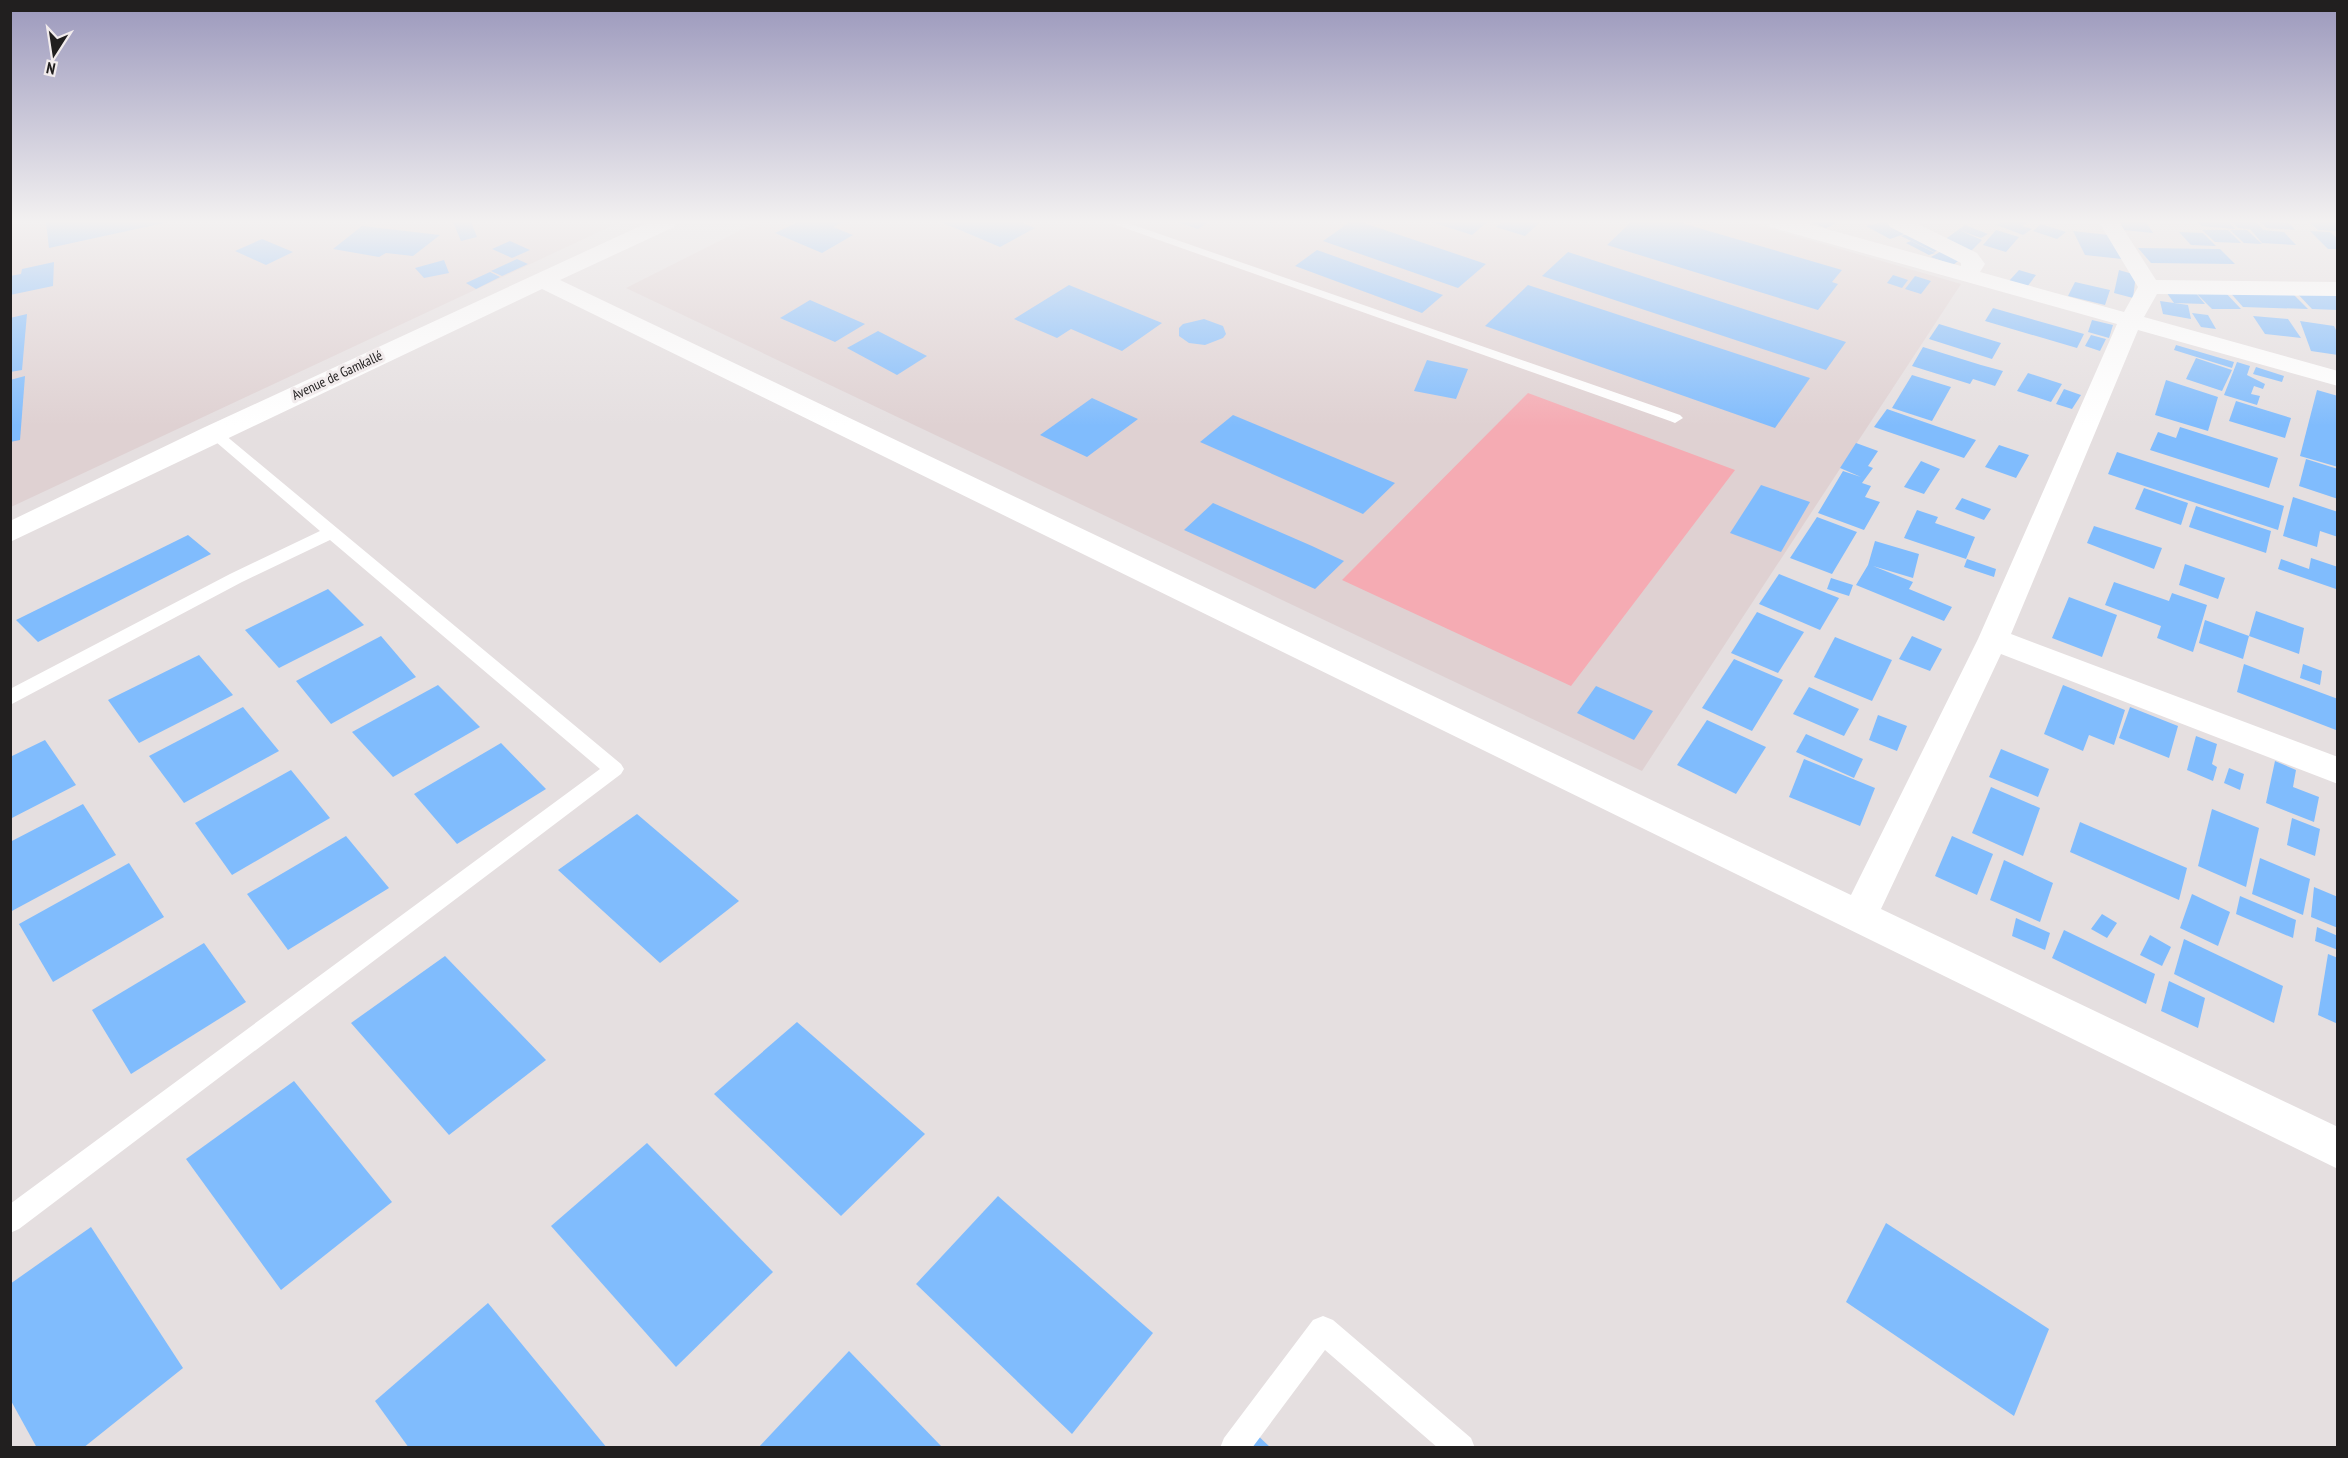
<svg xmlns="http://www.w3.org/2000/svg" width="2348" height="1458" font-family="'PT Sans Narrow',sans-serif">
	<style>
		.built { fill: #dfd1d2 }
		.green { fill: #f5abb3 }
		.building { fill: #80bcfd }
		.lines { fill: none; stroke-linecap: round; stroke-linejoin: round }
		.service { fill: #fff; fill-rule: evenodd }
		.minor { fill: #fff; fill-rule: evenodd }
		.labels { text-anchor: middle; stroke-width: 6; stroke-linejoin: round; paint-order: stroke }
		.far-street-label { font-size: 14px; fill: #211f1f; stroke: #f2eced }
	</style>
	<rect width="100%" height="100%" fill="#e5dfe0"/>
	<g class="built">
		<path d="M 11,222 L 620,222 L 11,507 Z"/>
		<path d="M 757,222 L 1747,222 L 1961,284 L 1642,771 L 626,288 Z"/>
	</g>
	<path class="green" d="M 1528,393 L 1735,470 L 1571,686 L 1342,580 Z"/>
	<g class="building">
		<path d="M 46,222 L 163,222 L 164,223 L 49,248 Z"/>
		<path d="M 453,222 L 471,222 L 477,237 L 461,241 Z"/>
		<path d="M 798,222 L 843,222 L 833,227 L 853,235 L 822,253 L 775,233 Z"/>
		<path d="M 941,222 L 1019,222 L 1035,228 L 1000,247 Z"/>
		<path d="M 1178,222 L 1208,222 L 1198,229 Z"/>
		<path d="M 1350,222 L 1361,222 L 1486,264 L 1458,288 L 1323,241 Z"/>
		<path d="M 1432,222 L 1487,222 L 1472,235 Z"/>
		<path d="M 1502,222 L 1534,222 L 1539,223 L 1525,236 L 1496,227 Z"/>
		<path d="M 1631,222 L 1678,222 L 1842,270 L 1832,282 L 1838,284 L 1818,310 L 1607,245 Z"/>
		<path d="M 1810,222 L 1838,222 L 1826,228 Z"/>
		<path d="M 1883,222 L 1891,222 L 1910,232 L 1890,239 L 1866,226 Z"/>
		<path d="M 2002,222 L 2028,222 L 2022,226 L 2032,229 L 2023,235 L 1997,225 Z"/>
		<path d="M 2120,222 L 2146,222 L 2153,233 L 2124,230 Z"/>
		<path d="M 2198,222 L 2229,222 L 2235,229 L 2202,226 Z"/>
		<path d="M 2232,222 L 2256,222 L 2263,230 L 2284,232 L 2296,245 L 2262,243 L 2250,229 L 2238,228 Z"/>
		<path d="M 2260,222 L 2289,223 L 2295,230 L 2267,228 Z"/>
		<path d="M 2309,222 L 2338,222 L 2338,231 L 2318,230 Z"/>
		<path d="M 2041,224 L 2066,232 L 2057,239 L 2033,231 Z"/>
		<path d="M 1965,225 L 1988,234 L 1981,238 L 1959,230 L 1982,240 L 1970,252 L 1944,240 Z"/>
		<path d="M 362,226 L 440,235 L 413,256 L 386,253 L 379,257 L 333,249 Z"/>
		<path d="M 1996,230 L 2019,237 L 2006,252 L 1983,245 Z"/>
		<path d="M 2202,230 L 2228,230 L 2241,243 L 2215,242 Z"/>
		<path d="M 2230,230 L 2247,230 L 2262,244 L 2244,243 Z"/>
		<path d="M 2073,231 L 2109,235 L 2122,259 L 2085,255 Z"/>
		<path d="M 2310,231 L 2330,232 L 2338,239 L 2338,249 L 2328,249 Z"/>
		<path d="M 2179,232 L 2203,233 L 2216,246 L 2191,245 Z"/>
		<path d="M 1910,233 L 1942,249 L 1934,252 L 1901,236 Z"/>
		<path d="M 262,239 L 293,252 L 266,265 L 235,251 Z"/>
		<path d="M 510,241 L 530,250 L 512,258 L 492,249 Z"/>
		<path d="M 1911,241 L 1935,253 L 1929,255 L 1906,243 Z"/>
		<path d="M 2138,248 L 2220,249 L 2235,264 L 2151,263 Z"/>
		<path d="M 1945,249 L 1962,258 L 1953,265 L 1931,257 Z"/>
		<path d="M 1317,250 L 1443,295 L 1422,313 L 1295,266 Z"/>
		<path d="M 1568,252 L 1846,342 L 1826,370 L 1542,276 Z"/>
		<path d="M 517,259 L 528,264 L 502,276 L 491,271 Z"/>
		<path d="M 444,260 L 449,273 L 424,278 L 415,268 Z"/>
		<path d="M 54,262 L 53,286 L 10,295 L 10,276 L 21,274 L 22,269 Z"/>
		<path d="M 2019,270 L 2036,275 L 2027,287 L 2009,281 Z"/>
		<path d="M 2119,270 L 2136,275 L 2133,298 L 2114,293 Z"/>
		<path d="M 490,272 L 500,277 L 476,289 L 466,283 Z"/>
		<path d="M 1893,275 L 1908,280 L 1902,288 L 1887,283 Z"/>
		<path d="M 1915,276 L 1931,281 L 1921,294 L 1905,289 Z"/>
		<path d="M 2075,282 L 2110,290 L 2105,305 L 2068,296 Z"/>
		<path d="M 1069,285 L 1162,323 L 1122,351 L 1071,329 L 1057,338 L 1014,319 Z"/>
		<path d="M 1528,285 L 1810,378 L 1775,428 L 1485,326 Z"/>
		<path d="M 2164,289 L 2194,291 L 2205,304 L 2174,303 Z"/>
		<path d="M 2227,289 L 2290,291 L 2308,309 L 2243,307 Z"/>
		<path d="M 2294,290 L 2338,292 L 2338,310 L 2312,309 Z"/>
		<path d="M 2194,291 L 2224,291 L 2241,309 L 2212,309 Z"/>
		<path d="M 810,300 L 865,324 L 835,342 L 780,318 Z"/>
		<path d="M 2160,301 L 2188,305 L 2191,319 L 2163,314 Z"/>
		<path d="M 1993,308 L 2084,334 L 2077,348 L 1985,321 Z"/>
		<path d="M 2192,313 L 2208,315 L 2216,329 L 2201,327 Z"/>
		<path d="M 27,314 L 22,370 L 10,372 L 10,318 Z"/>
		<path d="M 2253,316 L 2288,319 L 2301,338 L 2265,334 Z"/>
		<path d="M 1204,319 L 1223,326 L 1226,334 L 1223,338 L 1205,345 L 1189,343 L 1179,336 L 1179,328 L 1183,324 Z"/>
		<path d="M 2092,320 L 2113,325 L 2109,338 L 2088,332 Z"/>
		<path d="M 2300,321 L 2334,326 L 2338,334 L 2338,355 L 2311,351 Z"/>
		<path d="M 1939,324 L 2001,343 L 1992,359 L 1929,339 Z"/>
		<path d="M 878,331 L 927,356 L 897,375 L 847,348 Z"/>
		<path d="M 2091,335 L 2106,339 L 2100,351 L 2085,346 Z"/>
		<path d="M 2176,345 L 2234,362 L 2232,368 L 2174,350 Z"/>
		<path d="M 1923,347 L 1981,365 L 2003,371 L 1995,386 L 1973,379 L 1970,384 L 1912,366 Z"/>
		<path d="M 2196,358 L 2232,370 L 2222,391 L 2186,379 Z"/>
		<path d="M 1427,360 L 1468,369 L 1456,399 L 1414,391 Z"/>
		<path d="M 2237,362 L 2250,366 L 2247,375 L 2265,384 L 2263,389 L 2254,386 L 2251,394 L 2260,396 L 2257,405 L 2224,395 Z"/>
		<path d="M 2256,367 L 2284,376 L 2282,382 L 2253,374 Z"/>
		<path d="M 2028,373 L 2062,384 L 2051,402 L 2017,391 Z"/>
		<path d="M 1912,375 L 1951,387 L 1932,421 L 1892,408 Z"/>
		<path d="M 25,376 L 20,440 L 10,442 L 10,380 Z"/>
		<path d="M 2166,380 L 2218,397 L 2208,431 L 2155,415 Z"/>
		<path d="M 2064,389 L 2081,395 L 2072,409 L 2056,404 Z"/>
		<path d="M 2317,390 L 2338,396 L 2338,467 L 2300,456 Z"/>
		<path d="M 1092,398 L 1138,419 L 1087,457 L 1040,435 Z"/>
		<path d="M 2236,401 L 2291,418 L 2285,438 L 2229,421 Z"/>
		<path d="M 1887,409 L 1976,440 L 1964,458 L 1874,427 Z"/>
		<path d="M 1233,415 L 1395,483 L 1363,514 L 1200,442 Z"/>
		<path d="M 2180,427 L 2278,458 L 2269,488 L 2150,450 L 2158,432 L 2176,438 Z"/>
		<path d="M 1856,443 L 1878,451 L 1868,466 L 1873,468 L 1862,483 L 1871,486 L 1865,497 L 1880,502 L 1864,530 L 1818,513 L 1843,471 L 1861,477 L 1840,468 Z"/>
		<path d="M 1999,445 L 2029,455 L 2016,478 L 1985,467 Z"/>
		<path d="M 2117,452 L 2284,506 L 2278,530 L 2108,474 Z"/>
		<path d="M 2306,459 L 2338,469 L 2338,499 L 2299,486 Z"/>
		<path d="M 1921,461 L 1940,469 L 1924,494 L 1904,487 Z"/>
		<path d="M 1761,485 L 1810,502 L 1781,552 L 1730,533 Z"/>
		<path d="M 2144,488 L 2188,503 L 2181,525 L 2135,509 Z"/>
		<path d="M 2293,497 L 2338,512 L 2338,537 L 2320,531 L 2317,547 L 2283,536 Z"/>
		<path d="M 1962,498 L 1991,509 L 1984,520 L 1955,509 Z"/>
		<path d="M 1213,503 L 1312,546 L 1344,561 L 1315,589 L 1184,530 Z"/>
		<path d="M 2196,506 L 2271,531 L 2266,553 L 2189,527 Z"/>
		<path d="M 1917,510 L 1938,517 L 1935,523 L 1975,537 L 1966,559 L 1904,538 Z"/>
		<path d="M 1817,517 L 1857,532 L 1832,574 L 1790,558 Z"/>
		<path d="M 2094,526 L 2162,548 L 2154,569 L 2087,543 Z"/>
		<path d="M 188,535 L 211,554 L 38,642 L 16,620 Z"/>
		<path d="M 1875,541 L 1919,554 L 1913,578 L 1873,566 L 1913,582 L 1909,589 L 1952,607 L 1944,621 L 1856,585 L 1868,565 Z"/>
		<path d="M 2311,558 L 2338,567 L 2336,589 L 2278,569 L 2281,559 L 2309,569 Z"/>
		<path d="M 1967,559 L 1996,569 L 1994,577 L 1964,567 Z"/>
		<path d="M 2185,564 L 2225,578 L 2218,599 L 2179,585 Z"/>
		<path d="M 1779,574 L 1839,598 L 1820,630 L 1759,604 Z"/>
		<path d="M 1831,578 L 1853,585 L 1849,596 L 1827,589 Z"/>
		<path d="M 2114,582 L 2169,601 L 2172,593 L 2207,605 L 2193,652 L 2157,638 L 2161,626 L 2105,605 Z"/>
		<path d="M 328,589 L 364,625 L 279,668 L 245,630 Z"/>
		<path d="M 2069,597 L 2117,615 L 2102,657 L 2052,638 Z"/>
		<path d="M 2256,611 L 2304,628 L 2299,654 L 2249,636 L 2243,659 L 2199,643 L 2205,620 L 2249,636 Z"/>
		<path d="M 1757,612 L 1804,632 L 1778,673 L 1731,653 Z"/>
		<path d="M 381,636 L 416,677 L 331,724 L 296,681 Z"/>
		<path d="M 1912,636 L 1942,649 L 1930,671 L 1899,659 Z"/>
		<path d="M 1835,637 L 1892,660 L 1872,701 L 1814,677 Z"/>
		<path d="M 199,655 L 233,695 L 139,743 L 108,700 Z"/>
		<path d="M 1734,659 L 1783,680 L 1752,731 L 1702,708 Z"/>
		<path d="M 2244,664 L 2338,699 L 2336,730 L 2237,692 Z"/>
		<path d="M 2303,664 L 2322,671 L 2320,685 L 2300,678 Z"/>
		<path d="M 438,685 L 480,727 L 393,777 L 352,732 Z"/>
		<path d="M 2063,685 L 2125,710 L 2114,745 L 2089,735 L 2083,751 L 2044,734 Z"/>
		<path d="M 1596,686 L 1653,711 L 1634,740 L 1577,713 Z"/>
		<path d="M 1809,687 L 1859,709 L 1844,736 L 1793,714 Z"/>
		<path d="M 243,707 L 279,751 L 184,803 L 149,756 Z"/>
		<path d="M 2130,707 L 2178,726 L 2169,758 L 2119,738 Z"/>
		<path d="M 1878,715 L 1907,726 L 1897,751 L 1869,740 Z"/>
		<path d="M 1707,720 L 1766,747 L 1736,794 L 1677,765 Z"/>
		<path d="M 1806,734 L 1863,759 L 1854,778 L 1796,752 Z"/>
		<path d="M 2196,736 L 2217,744 L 2212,764 L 2217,767 L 2213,781 L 2187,770 Z"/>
		<path d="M 45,740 L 76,785 L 10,819 L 10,757 Z"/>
		<path d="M 501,743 L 546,789 L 457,844 L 414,794 Z"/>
		<path d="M 2001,749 L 2049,769 L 2038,797 L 1989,777 Z"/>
		<path d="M 1804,759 L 1875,788 L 1860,826 L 1789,797 Z"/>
		<path d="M 2275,761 L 2296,770 L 2293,787 L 2319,797 L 2314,822 L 2266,803 Z"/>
		<path d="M 2229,768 L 2244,774 L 2240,790 L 2224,783 Z"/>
		<path d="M 291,770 L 330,818 L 232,875 L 195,823 Z"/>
		<path d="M 1991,787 L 2040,808 L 2023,856 L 1972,833 Z"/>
		<path d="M 83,804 L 116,855 L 10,912 L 10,842 Z"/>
		<path d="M 2212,809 L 2259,828 L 2246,887 L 2198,866 Z"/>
		<path d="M 637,814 L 739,901 L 660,963 L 558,870 Z"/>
		<path d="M 2292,818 L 2320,829 L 2315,856 L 2287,845 Z"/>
		<path d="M 2080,822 L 2187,868 L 2179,900 L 2070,852 Z"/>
		<path d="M 346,836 L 389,888 L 288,950 L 247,894 Z"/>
		<path d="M 1952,836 L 1993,854 L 1977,895 L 1935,876 Z"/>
		<path d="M 2260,858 L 2310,879 L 2303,915 L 2252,894 Z"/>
		<path d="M 2004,860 L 2053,883 L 2040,922 L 1990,900 Z"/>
		<path d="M 129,863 L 164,917 L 53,982 L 19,924 Z"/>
		<path d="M 2314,887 L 2338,897 L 2338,928 L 2311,917 Z"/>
		<path d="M 2192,894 L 2230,912 L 2218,946 L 2180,928 Z"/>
		<path d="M 2240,896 L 2296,920 L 2293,938 L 2236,914 Z"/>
		<path d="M 2102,914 L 2117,923 L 2107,938 L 2091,929 Z"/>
		<path d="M 2016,918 L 2050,933 L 2045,950 L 2012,936 Z"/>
		<path d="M 2317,927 L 2338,936 L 2338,950 L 2315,941 Z"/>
		<path d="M 2064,930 L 2155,974 L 2146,1004 L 2052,958 Z"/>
		<path d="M 2150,935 L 2171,947 L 2162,966 L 2140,955 Z"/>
		<path d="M 2184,939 L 2283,986 L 2274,1023 L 2174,974 Z"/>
		<path d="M 204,943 L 246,1002 L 131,1074 L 92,1010 Z"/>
		<path d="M 2328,954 L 2338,958 L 2338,1024 L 2318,1015 Z"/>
		<path d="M 445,956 L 546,1060 L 449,1135 L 351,1023 Z"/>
		<path d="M 2169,981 L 2205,998 L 2198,1028 L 2161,1011 Z"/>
		<path d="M 797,1022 L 925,1134 L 841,1216 L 714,1094 Z"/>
		<path d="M 294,1081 L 392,1202 L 281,1290 L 186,1159 Z"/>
		<path d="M 647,1143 L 773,1272 L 676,1367 L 551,1226 Z"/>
		<path d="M 998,1196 L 1153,1333 L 1072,1434 L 916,1284 Z"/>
		<path d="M 1886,1223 L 2049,1329 L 2014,1416 L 1846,1302 Z"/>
		<path d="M 91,1227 L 183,1368 L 83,1448 L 37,1448 L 10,1399 L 10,1284 Z"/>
		<path d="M 488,1303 L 607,1448 L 409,1448 L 375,1401 Z"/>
		<path d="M 849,1351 L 943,1448 L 758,1448 Z"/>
		<path d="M 1253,1431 L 1271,1448 L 1241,1448 Z"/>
	</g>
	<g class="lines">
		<g class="service">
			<path d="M 1108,222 L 1125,222 L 1680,415 L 1683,418 L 1675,423 L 1670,421 Z"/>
			<path d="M 214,428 L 219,430 L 621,764 L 624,769 L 621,774 L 19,1229 L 10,1233 L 10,1204 L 600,769 L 330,540 L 242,582 L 10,705 L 10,689 L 230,574 L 320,531 L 209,436 L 206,433 L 209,430 Z"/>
			<path d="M 1323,1316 L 1333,1320 L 1471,1438 L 1475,1448 L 1438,1448 L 1325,1350 L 1252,1448 L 1220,1448 L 1224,1438 L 1313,1320 Z"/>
		</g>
		<path class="minor" d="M 649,222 L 677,222 L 674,227 L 560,280 L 1851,895 L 1978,639 L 2117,324 L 1770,227 L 1768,222 L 1801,222 L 1961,266 L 1961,263 L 1890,227 L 1887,222 L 1914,222 L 1977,253 L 1985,264 L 1980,272 L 2124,312 L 2138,287 L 2099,222 L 2119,222 L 2156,280 L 2338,282 L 2338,296 L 2157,294 L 2144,317 L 2338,371 L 2338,386 L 2138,330 L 2011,634 L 2338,757 L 2338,784 L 2001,654 L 1881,909 L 2338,1127 L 2338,1169 L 542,289 L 10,542 L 10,521 L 205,427 Z"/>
	</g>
	<linearGradient id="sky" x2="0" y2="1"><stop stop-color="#9b98bc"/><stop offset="0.52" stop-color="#f3f1f1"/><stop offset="1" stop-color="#f3f1f1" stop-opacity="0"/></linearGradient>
	<rect width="2348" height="426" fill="url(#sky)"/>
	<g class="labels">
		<g class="far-street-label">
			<text transform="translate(337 375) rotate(-25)" y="5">Avenue de Gamkallé</text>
		</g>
	</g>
	<rect width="2348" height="1458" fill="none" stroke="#211f1f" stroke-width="24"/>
	<g transform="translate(54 54) rotate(192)" stroke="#f2eced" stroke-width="4.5" paint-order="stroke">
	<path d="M0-4.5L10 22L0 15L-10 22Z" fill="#211f1f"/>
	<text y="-9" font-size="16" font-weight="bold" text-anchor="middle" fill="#211f1f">N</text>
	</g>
</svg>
